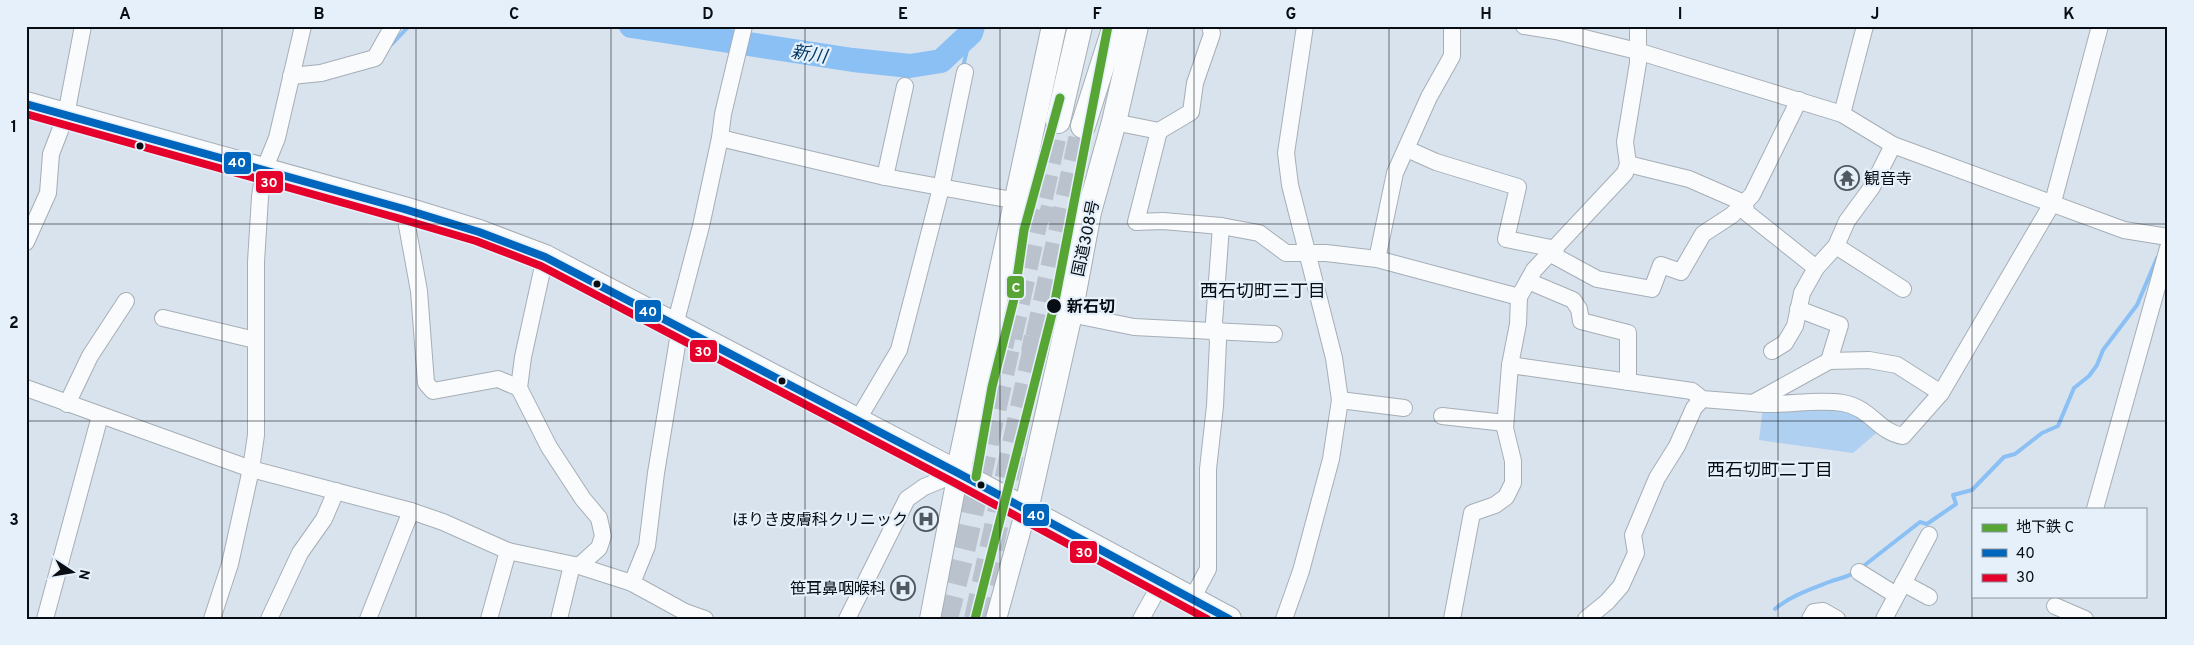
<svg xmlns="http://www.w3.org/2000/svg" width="2194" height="645" font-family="Overpass,'Noto Sans JP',sans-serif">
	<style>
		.garden { fill: #b0d0f1 }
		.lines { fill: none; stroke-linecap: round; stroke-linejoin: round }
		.stream { stroke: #8bc0f4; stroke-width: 4 }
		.river { stroke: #8bc0f4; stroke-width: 24 }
		.minor-tunnel { stroke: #bac3cd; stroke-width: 16; stroke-dasharray: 16 8; stroke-linecap: butt }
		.highway-tunnel { stroke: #bac3cd; stroke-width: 24; stroke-dasharray: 24 12; stroke-linecap: butt }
		.minor-casing { stroke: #a6aeb6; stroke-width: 18 }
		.major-casing { stroke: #a6aeb6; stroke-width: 22 }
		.highway-casing { stroke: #a6aeb6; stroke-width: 26 }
		.minor { stroke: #f9fbfc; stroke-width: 16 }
		.major { stroke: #f9fbfc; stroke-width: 20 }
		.highway { stroke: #f9fbfc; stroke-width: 24 }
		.bus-1-casing { stroke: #e5f0fb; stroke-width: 11 }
		.bus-2-casing { stroke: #e5f0fb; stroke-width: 11 }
		.bus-1 { stroke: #0065bd; stroke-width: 8 }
		.bus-2 { stroke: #e4002b; stroke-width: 8 }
		.metro-1-casing { stroke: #e5f0fb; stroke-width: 12 }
		.metro-1 { stroke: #57a534; stroke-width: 9 }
		.grid { fill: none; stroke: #070d13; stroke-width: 1; stroke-opacity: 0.55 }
		.bus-dot { fill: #070d13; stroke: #e5f0fb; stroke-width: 2 }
		.labels { text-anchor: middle; stroke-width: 4.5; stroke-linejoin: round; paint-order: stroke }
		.poi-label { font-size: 16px; fill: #070d13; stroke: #e5f0fb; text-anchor: end }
		.street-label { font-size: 16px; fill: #070d13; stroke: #e5f0fb }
		.stop-label { font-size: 16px; font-weight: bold; fill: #070d13; stroke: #e5f0fb; text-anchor: start }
		.water-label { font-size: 18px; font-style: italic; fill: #023965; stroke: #e5f0fb }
		.neighbourhood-label { font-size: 18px; fill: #070d13; stroke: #e5f0fb }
		.line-badge { stroke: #e5f0fb; stroke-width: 2 }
		.badge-label { font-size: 14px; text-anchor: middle; font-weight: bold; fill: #fff }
		.neatline { fill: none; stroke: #070d13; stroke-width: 2 }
		.grid-label { font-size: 16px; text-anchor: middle; font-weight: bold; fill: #070d13 }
	</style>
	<rect width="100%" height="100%" fill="#d9e3ee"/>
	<path class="garden" d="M 1842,405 L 1881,429 L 1853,453 L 1759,440 L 1763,407 Z"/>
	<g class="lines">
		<g class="stream">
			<path d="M 392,44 L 409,26"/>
			<path d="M 963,67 L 971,33"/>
			<path d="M 1861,568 L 1920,522 L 1927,524 L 1956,504 L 1953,495 L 1972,490 L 2004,457 L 2015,454 L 2042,433 L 2058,426 L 2074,388 L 2089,376 L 2097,365 L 2103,350 L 2137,305 L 2157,258"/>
			<path d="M 1775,609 C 1790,596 1811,589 1829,582 C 1839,578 1846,578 1855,572"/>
		</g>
		<path class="river" d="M 631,26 L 853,60 L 910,66 L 941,61 L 971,33 L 973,26"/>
		<g class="minor-tunnel">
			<path d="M 1016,207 L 1087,223"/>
			<path d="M 999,338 L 1054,349"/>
		</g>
		<g class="highway-tunnel">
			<path d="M 946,619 L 964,547 L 1058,121"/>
			<path d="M 976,619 L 1083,126"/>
		</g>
		<defs>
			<g id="minor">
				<path d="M 1524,26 L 1556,31 L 1637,51 L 1842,114 L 1893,145 L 2124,230 L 2168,237"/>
				<path d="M 291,76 L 321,73 L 375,58 L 393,26"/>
				<path d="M 1842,114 L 1865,26"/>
				<path d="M 1114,122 L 1159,131 L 1191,112 L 1195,83 L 1212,34 L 1210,26"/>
				<path d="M 1159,131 L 1136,222 L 1163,221 L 1221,226 L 1259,233 L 1286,253 L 1326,253 L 1377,259 L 1395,173 L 1429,97 L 1452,56 L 1452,26"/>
				<path d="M 720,138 L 885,177 L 1017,201"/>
				<path d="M 1407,149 L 1436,162 L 1518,187 L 1506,239 L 1556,249"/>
				<path d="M 1628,164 L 1689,179 L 1744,203 L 1747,213 L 1816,268"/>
				<path d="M 885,177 L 905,86"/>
				<path d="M 404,209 L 419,291 L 426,383 L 433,391 L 498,379 L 519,388"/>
				<path d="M 26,242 L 48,193 L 51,154 L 66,115 L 83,26"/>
				<path d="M 1836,246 L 1903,289"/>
				<path d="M 1551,254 L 1597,279 L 1652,289 L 1661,265 L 1681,272 L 1703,234 L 1732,215 L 1752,195 L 1799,100"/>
				<path d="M 545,257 L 523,357 L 519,388 L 549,447 L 583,499 L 599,518 L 603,536 L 599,548 L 579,566"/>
				<path d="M 1377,259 L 1519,297"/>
				<path d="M 1528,281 L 1573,300 L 1579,309 L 1581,321 L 1628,333 L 1628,382"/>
				<path d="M 1798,309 L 1840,325 L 1829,361"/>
				<path d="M 1070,314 L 1134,327 L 1274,334"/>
				<path d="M 163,318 L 255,340"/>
				<path d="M 1772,351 L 1785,343 L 1795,326 L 1802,293 L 1816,268 L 1836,246 L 1847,221 L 1872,187 L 1893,145"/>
				<path d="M 1510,365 L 1692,391 L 1702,399 L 1753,403 L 1829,361 L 1869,360 L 1897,365 L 1941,393 L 2053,202 L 2100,26"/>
				<path d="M 26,388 L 251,469 L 411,511 L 443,522 L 508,551 L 579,566 L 632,583 L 685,612 L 705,619"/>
				<path d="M 1340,400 L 1404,408"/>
				<path d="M 1753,403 C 1783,407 1814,398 1843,403 C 1871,408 1878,432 1903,436 L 1941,393"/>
				<path d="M 67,404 L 90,356 L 126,301"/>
				<path d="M 1442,416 L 1505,423"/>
				<path d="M 857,421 L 899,350 L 941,188 L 965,72"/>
				<path d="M 2095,509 L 2168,248"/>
				<path d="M 1859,572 L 1896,595"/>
				<path d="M 632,583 L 647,546 L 656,473 L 678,339 L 675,325 L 701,226 L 720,138 L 723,114 L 744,26"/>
				<path d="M 1903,583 L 1929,597"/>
				<path d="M 1192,599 L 1208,569 L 1208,469 L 1215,406 L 1218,341 L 1214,322 L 1221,226"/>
				<path d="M 2055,606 L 2085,619"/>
				<path d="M 45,619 L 100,416"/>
				<path d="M 212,619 L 230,564 L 251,469 L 256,435 L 256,262 L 260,197 L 264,170 L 277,138 L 303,26"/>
				<path d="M 269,619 L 300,553 L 324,519 L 336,491"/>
				<path d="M 368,619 L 411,511"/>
				<path d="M 489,619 L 508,551"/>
				<path d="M 559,619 L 572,565"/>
				<path d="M 847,619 L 907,499 L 924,487 L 958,473"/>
				<path d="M 1141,619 L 1161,583"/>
				<path d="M 1284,619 L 1301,571 L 1331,459 L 1340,400 L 1334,358 L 1290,185 L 1286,153 L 1305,26"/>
				<path d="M 1452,619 L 1472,513 L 1495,505 L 1506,497 L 1513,483 L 1513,461 L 1505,428 L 1510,365 L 1518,324 L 1519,297 L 1534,270 L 1625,173 L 1628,164 L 1625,142 L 1638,63 L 1638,26"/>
				<path d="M 1586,619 L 1607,602 L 1621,586 L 1636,553 L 1633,535 L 1657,478 L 1677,446 L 1694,408 L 1702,399"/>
				<path d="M 1810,619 L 1814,612 L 1823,611 L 1837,619"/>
				<path d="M 1884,619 L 1929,535"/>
			</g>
			<g id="major">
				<path d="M 930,619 L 958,473"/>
				<path d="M 996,619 L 1026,510"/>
			</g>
			<g id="highway">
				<path d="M 26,104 L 404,209 L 479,232 L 545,257 L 958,473 L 1229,619"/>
				<path d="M 1058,121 L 1080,26"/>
				<path d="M 1083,126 L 1115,26"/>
				<path d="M 958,473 L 1054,26"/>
				<path d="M 1026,510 L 1070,314 L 1089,212 L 1114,122 L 1136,26"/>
			</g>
		</defs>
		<use href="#minor" class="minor-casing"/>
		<use href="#major" class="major-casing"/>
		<use href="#highway" class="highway-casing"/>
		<use href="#minor" class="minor"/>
		<use href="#major" class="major"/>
		<use href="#highway" class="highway"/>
		<defs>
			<path id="bus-1" d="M 26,104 L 404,209 L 479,232 L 545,257 L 958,473 L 1229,619"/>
			<path id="bus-2" d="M 26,114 L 401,219 L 476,241 L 541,266 L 953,482 L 1207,619"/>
		</defs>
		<use href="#bus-1" class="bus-1-casing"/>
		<use href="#bus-2" class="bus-2-casing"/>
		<use href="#bus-1" class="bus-1"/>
		<use href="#bus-2" class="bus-2"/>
		<defs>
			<g id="metro-1">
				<path d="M 976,477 L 992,387 L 1014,299 L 1024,230 L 1060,98"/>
				<path d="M 975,619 L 1054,306 L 1108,26"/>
			</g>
		</defs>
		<use href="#metro-1" class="metro-1-casing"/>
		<use href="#metro-1" class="metro-1"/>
	</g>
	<path class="grid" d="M 222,26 L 222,619M 416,26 L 416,619M 611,26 L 611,619M 805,26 L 805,619M 1000,26 L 1000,619M 1194,26 L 1194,619M 1389,26 L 1389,619M 1583,26 L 1583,619M 1778,26 L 1778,619M 1972,26 L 1972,619M 26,224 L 2168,224M 26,421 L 2168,421"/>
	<defs>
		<symbol id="temple-ring" viewBox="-11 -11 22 22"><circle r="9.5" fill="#e5f0fb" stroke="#505860" stroke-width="1.5"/><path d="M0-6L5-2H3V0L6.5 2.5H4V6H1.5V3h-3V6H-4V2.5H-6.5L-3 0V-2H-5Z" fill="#505860"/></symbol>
		<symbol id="hospital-ring" viewBox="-11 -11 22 22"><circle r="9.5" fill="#e5f0fb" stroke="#505860" stroke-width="1.5"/><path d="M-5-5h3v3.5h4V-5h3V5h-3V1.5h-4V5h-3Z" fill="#505860"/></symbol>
	</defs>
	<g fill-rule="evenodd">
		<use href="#temple-ring" x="1833" y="164" width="28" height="28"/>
		<use href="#hospital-ring" x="912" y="505" width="28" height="28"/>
		<use href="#hospital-ring" x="889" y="574" width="28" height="28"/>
	</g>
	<g class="bus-dot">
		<circle cx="140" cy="146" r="4.5"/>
		<circle cx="597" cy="284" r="4.5"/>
		<circle cx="1054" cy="306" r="8"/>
		<circle cx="782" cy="381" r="4.5"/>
		<circle cx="981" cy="485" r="4.5"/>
	</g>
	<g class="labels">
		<g class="poi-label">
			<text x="1864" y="184" text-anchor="start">観音寺</text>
			<text x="908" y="525">ほりき皮膚科クリニック</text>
			<text x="886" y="594">笹耳鼻咽喉科</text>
		</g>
		<g class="street-label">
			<text transform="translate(1085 238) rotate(-78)" y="6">国道308号</text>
		</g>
		<g class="stop-label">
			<text x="1067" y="312">新石切</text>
		</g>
		<g class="water-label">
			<text transform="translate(809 54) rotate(9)" y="6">新川</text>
		</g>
		<g class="neighbourhood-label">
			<text x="1263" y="297">西石切町三丁目</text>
			<text x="1770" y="476">西石切町二丁目</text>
		</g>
	</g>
	<g class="line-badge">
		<rect x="223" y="151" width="29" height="24" rx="5" fill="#0065bd"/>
		<rect x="255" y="170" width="29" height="24" rx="5" fill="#e4002b"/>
		<rect x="1006" y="275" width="19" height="24" rx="5" fill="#57a534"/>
		<rect x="634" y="299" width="28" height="24" rx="5" fill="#0065bd"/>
		<rect x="689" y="339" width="29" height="24" rx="5" fill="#e4002b"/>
		<rect x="1022" y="503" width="28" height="24" rx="5" fill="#0065bd"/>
		<rect x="1069" y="540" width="29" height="24" rx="5" fill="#e4002b"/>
	</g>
	<g class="badge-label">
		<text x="237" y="167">40</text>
		<text x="269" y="187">30</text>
		<text x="1016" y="292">C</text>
		<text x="648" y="316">40</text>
		<text x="703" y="356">30</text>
		<text x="1036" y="520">40</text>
		<text x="1084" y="557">30</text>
	</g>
	<rect width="2194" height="645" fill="none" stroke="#e5f0fb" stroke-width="55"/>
	<rect x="1972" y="508" width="175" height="90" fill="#e5f0fb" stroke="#8c959e"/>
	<rect x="1982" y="524" width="25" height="8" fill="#57a534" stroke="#8c959e"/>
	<text x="2016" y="532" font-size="15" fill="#070d13">地下鉄 C</text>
	<rect x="1982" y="549" width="25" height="8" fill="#0065bd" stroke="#8c959e"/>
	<text x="2016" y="558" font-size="15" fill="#070d13">40</text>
	<rect x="1982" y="574" width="25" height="8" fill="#e4002b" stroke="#8c959e"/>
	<text x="2016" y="582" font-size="15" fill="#070d13">30</text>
	<g transform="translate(72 572) rotate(102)" stroke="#e5f0fb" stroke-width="4" paint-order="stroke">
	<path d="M0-4L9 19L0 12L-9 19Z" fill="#070d13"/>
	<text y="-8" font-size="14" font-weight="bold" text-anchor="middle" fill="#070d13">N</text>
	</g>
	<rect x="28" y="28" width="2138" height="590" class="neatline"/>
	<g class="grid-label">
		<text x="125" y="19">A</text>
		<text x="319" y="19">B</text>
		<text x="514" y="19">C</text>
		<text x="708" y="19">D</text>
		<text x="903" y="19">E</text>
		<text x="1097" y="19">F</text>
		<text x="1291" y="19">G</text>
		<text x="1486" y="19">H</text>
		<text x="1680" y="19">I</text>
		<text x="1875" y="19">J</text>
		<text x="2069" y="19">K</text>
		<text x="14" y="132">1</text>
		<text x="14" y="328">2</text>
		<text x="14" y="525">3</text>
	</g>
</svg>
